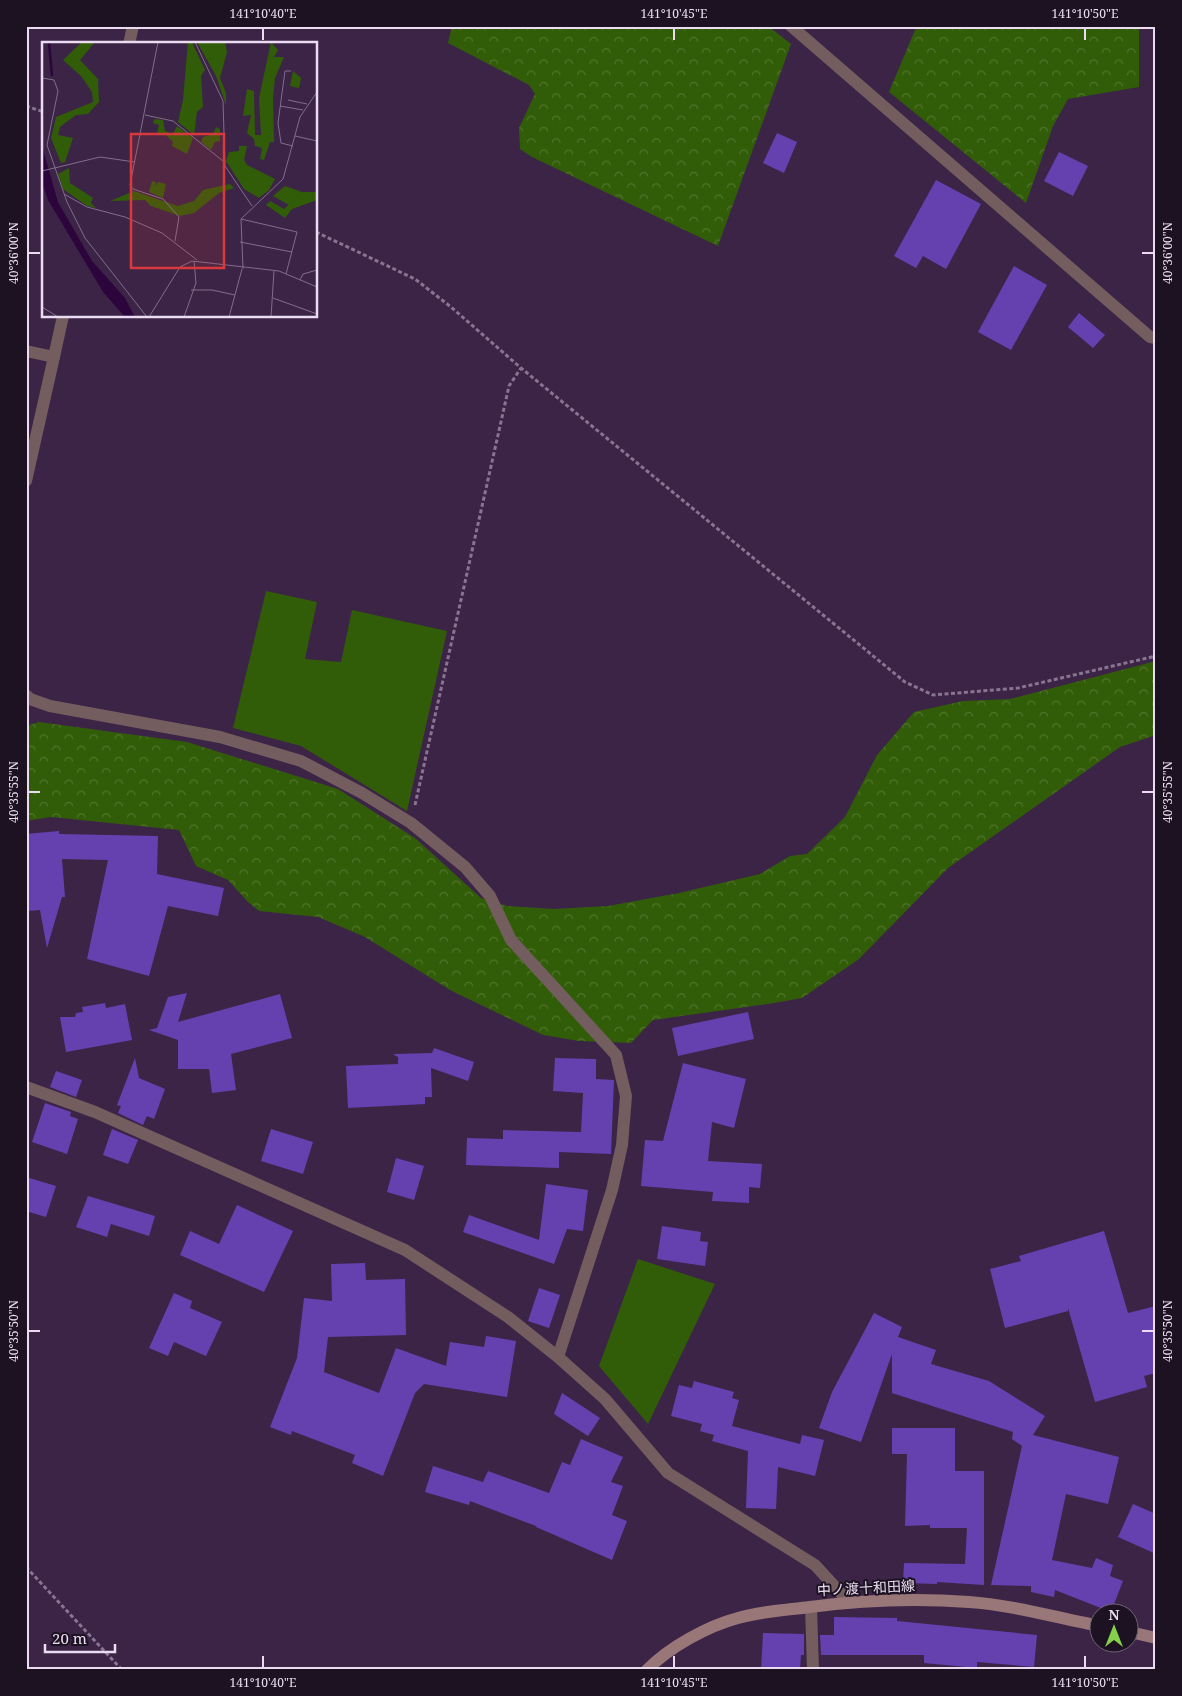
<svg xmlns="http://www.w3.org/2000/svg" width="1182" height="1696" font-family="'Noto Serif','Noto Sans JP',serif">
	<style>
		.green { fill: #325d08 }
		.forest { fill: url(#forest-crowns) }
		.building { fill: #6541b0 }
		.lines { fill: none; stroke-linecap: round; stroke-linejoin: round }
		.path { stroke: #887591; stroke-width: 3; stroke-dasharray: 4 2.5; stroke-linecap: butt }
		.minor { stroke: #735d5e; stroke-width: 12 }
		.tertiary { stroke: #735d5e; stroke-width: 12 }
		.secondary { stroke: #997678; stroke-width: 12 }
		.ticks { fill: none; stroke: #ebdcf2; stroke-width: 2 }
		.labels { text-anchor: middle; stroke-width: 4; stroke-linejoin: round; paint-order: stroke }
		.street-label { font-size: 14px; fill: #ebdcf2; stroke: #1c1221 }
		.inset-river { fill: none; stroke: #2c053c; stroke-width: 2.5 }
		.inset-road { fill: none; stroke: #816e8b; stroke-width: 1 }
		.view { fill: #d83a3c; fill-opacity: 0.15; stroke: #d83a3c; stroke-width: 2.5 }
		.inset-edge { fill: none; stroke: #ebdcf2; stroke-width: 2.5 }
		.neatline { fill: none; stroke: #ebdcf2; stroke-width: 2 }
		.ticks-label { font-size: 12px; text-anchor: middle; fill: #ebdcf2 }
	</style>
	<defs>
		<pattern id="forest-crowns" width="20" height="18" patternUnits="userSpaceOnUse" patternTransform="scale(1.25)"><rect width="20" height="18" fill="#325d08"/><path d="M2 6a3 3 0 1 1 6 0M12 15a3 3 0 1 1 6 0" fill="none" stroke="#50742c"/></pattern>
	</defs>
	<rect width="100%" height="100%" fill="#3b2446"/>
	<g class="green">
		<path d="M 266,591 L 317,602 L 305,659 L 341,662 L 352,610 L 447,631 L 407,811 L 301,746 L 233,728 Z"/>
		<path d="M 638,1259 L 715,1284 L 648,1424 L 599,1366 Z"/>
	</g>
	<g class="forest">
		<path d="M 452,26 L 768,26 L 791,44 L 718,246 L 532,157 L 520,149 L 519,128 L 535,94 L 529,85 L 448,43 Z"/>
		<path d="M 923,26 L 1139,26 L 1139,87 L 1068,99 L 1053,126 L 1026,203 L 889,92 L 915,30 Z"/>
		<path d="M 1156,661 L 1156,735 L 1120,747 L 948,868 L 859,959 L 802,998 L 774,1003 L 653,1020 L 631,1043 L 579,1041 L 543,1035 L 450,990 L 365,937 L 318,917 L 259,911 L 248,902 L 228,880 L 196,866 L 179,830 L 51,817 L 26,821 L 26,726 L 39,722 L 187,742 L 338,789 L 415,838 L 481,898 L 507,906 L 554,909 L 608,906 L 679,893 L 760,874 L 790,856 L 807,854 L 845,817 L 877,755 L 914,712 L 963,701 L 1010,699 Z"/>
	</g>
	<g class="building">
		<path d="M 777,133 L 797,142 L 784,173 L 763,163 Z"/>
		<path d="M 1059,152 L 1088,166 L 1073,196 L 1044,181 Z"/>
		<path d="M 936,180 L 981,204 L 946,269 L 923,256 L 916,268 L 894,256 Z"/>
		<path d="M 1014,266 L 1047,285 L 1011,350 L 978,332 Z"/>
		<path d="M 1079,313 L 1105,335 L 1093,348 L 1068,327 Z"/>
		<path d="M 59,831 L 59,834 L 158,836 L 157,874 L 224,888 L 218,916 L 168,906 L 149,976 L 87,959 L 108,860 L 62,859 L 65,897 L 62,897 L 47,948 L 40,910 L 26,911 L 26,834 Z"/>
		<path d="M 187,993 L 178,1022 L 280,994 L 292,1038 L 231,1054 L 236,1090 L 212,1093 L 209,1069 L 178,1069 L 178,1040 L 149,1030 L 157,1028 L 168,997 Z"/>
		<path d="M 105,1003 L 106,1008 L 125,1004 L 132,1040 L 66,1052 L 60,1017 L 75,1017 L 76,1013 L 83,1012 L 82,1007 Z"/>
		<path d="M 748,1012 L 754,1039 L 678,1056 L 672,1028 Z"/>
		<path d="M 434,1048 L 474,1062 L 468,1081 L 431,1068 L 432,1097 L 425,1097 L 425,1104 L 348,1108 L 346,1066 L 398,1064 L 398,1057 L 394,1055 L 394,1054 L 432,1053 Z"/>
		<path d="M 135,1058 L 139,1078 L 165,1089 L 154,1119 L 147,1116 L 143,1125 L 118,1113 L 121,1106 L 117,1105 Z"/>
		<path d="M 555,1058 L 596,1059 L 596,1079 L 614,1080 L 611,1154 L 559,1152 L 559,1168 L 466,1165 L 467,1138 L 503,1139 L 503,1130 L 581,1132 L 583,1093 L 553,1091 Z"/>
		<path d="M 683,1063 L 746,1079 L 734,1128 L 712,1122 L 708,1161 L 762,1164 L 760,1188 L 749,1187 L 749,1203 L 712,1201 L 713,1192 L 641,1186 L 645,1140 L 663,1141 Z"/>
		<path d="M 56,1071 L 82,1080 L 76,1097 L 50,1087 Z"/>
		<path d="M 45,1103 L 71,1112 L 70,1116 L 78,1119 L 67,1154 L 32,1142 Z"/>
		<path d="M 112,1129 L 138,1140 L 128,1164 L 103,1155 Z"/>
		<path d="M 271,1129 L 313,1142 L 303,1174 L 261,1161 Z"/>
		<path d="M 396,1158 L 424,1166 L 414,1200 L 387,1192 Z"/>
		<path d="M 26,1177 L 56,1186 L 46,1217 L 26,1211 Z"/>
		<path d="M 546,1184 L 588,1190 L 583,1231 L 567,1229 L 554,1264 L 463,1232 L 469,1215 L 539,1240 Z"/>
		<path d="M 88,1196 L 155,1216 L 149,1236 L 111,1224 L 107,1237 L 76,1227 Z"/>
		<path d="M 237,1205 L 293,1231 L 264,1292 L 180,1255 L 190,1231 L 219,1244 Z"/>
		<path d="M 662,1226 L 701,1232 L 700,1241 L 708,1242 L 705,1266 L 657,1259 Z"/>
		<path d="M 1104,1231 L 1128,1313 L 1156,1306 L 1156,1373 L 1144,1376 L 1147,1387 L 1095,1402 L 1068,1308 L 1068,1311 L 1005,1328 L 990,1269 L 1021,1261 L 1019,1256 Z"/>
		<path d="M 365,1263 L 366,1280 L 405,1279 L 406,1335 L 328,1337 L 324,1372 L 379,1393 L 396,1348 L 446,1366 L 450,1342 L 484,1347 L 486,1336 L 516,1341 L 507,1397 L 424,1384 L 415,1393 L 383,1476 L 352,1463 L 355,1455 L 292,1431 L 291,1435 L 270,1427 L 297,1358 L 304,1298 L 332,1301 L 331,1264 Z"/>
		<path d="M 539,1288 L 560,1295 L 549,1328 L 528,1321 Z"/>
		<path d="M 174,1293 L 192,1301 L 190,1308 L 222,1322 L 206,1356 L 174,1342 L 168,1356 L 149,1348 Z"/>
		<path d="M 874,1313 L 902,1327 L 898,1337 L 936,1350 L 931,1364 L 989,1381 L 1045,1416 L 1033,1435 L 1119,1457 L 1108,1504 L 1066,1494 L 1052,1560 L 1092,1568 L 1096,1558 L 1113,1565 L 1110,1576 L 1123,1581 L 1111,1612 L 1055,1590 L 1054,1597 L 1031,1592 L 1031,1586 L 991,1585 L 1022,1446 L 1012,1439 L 1013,1432 L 892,1393 L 892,1354 L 861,1442 L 819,1428 L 832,1392 Z"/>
		<path d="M 694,1381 L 734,1392 L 732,1398 L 739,1400 L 732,1426 L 800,1444 L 802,1435 L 824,1440 L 815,1476 L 778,1467 L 776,1509 L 746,1508 L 748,1451 L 712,1441 L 714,1435 L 700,1431 L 702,1424 L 671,1416 L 679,1385 L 692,1388 Z"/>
		<path d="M 562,1393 L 600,1418 L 588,1436 L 554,1414 Z"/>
		<path d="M 892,1428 L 955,1428 L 955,1471 L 984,1471 L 984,1585 L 937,1582 L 937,1584 L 903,1583 L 904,1563 L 965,1564 L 967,1528 L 930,1528 L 930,1525 L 905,1526 L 907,1454 L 892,1454 Z"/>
		<path d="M 581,1439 L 623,1457 L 611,1482 L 623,1486 L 612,1515 L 627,1521 L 612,1560 L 536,1527 L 536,1526 L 470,1501 L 469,1505 L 425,1492 L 433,1466 L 483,1482 L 488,1471 L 549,1493 L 562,1462 L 570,1465 Z"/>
		<path d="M 1133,1504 L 1156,1514 L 1156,1554 L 1118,1537 Z"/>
		<path d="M 834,1617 L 897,1618 L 897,1621 L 1037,1635 L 1034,1667 L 977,1662 L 977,1668 L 924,1663 L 924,1655 L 821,1655 L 820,1635 L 834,1635 Z"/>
		<path d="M 763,1633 L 804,1634 L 804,1655 L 801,1655 L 800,1670 L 761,1670 Z"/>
	</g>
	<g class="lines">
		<g class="path">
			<path d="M 26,106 L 44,112"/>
			<path d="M 316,232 L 415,279 L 451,307 L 521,368 L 905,682 L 933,695 L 1018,688 L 1156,656"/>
			<path d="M 415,805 L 509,386 L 521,368"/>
			<path d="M 26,1567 L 122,1670"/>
		</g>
		<g class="minor">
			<path d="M 791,26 L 1150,337 L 1156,338"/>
			<path d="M 26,481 L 54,357"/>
			<path d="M 26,695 L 30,699 L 50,706 L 220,737 L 301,761 L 362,793 L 411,823 L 465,867 L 490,896 L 511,940 L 616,1055 L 626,1096 L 622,1145 L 612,1190 L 558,1357"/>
			<path d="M 26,1087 L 95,1112 L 405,1250 L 508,1317 L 558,1357 L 605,1399 L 668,1473 L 815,1565 L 849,1602"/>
			<path d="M 811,1607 L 813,1670"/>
		</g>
		<g class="tertiary">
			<path d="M 129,44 L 133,26"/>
			<path d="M 26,351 L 54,357 L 63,316"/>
		</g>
		<g class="secondary">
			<path d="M 1130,1632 L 1156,1638"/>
			<path d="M 647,1670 C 669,1647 708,1626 738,1618 C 762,1611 786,1610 810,1607 C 863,1600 915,1598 969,1602 C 1013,1605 1057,1618 1100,1626"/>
		</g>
	</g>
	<path class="ticks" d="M 263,28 L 263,40M 674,28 L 674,40M 1085,28 L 1085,40M 28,253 L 40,253M 1142,253 L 1154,253M 28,792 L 40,792M 1142,792 L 1154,792M 28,1331 L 40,1331M 1142,1331 L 1154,1331M 263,1656 L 263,1668M 674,1656 L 674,1668M 1085,1656 L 1085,1668"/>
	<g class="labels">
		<g class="street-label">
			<text transform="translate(866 1588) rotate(-3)" y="5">中ノ渡十和田線</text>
		</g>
	</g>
	<g transform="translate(42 42)">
		<rect width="275" height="275" fill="#3b2446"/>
		<path d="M 110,139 L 114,140 L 113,144 L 116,140 L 124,142 L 121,156 L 107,150 Z" fill="#325d08"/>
		<path d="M 40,0 L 53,0 L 38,18 L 56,37 L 57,60 L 46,72 L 34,73 L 18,85 L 16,93 L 31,96 L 23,120 L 19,121 L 9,96 L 14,75 L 51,60 L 50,50 L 39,34 L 21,18 ZM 146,0 L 150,0 L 163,28 L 159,34 L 161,65 L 155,70 L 152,93 L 136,80 L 141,58 ZM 155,0 L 183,0 L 185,10 L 178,36 L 184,51 L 184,63 L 174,34 ZM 229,0 L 236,8 L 232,15 L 242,15 L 233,36 L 231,56 L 232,100 L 228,100 L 222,118 L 218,117 L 220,106 L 213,104 L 212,97 L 205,91 L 209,73 L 201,74 L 205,47 L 212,49 L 213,93 L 219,93 L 217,56 ZM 251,29 L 259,36 L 257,46 L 248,44 ZM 113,77 L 121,78 L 123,89 L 131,92 L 135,84 L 151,96 L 145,112 L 130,104 L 131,100 L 124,93 L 115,91 L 117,83 L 111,81 ZM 174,85 L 178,87 L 178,99 L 173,100 L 169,108 L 159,100 L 161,95 L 171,92 ZM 197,104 L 205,104 L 202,118 L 205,123 L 233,137 L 227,148 L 217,156 L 202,147 L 184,119 L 187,110 L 197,109 ZM 27,126 L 28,141 L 51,156 L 49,161 L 54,166 L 45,164 L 21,147 L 16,132 ZM 188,142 L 192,146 L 177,151 L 152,171 L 138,174 L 109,164 L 103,158 L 68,159 L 92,149 L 136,164 L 152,159 L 161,148 ZM 260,150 L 275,150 L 275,158 L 250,167 L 243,176 L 224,163 L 228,159 L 242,167 Z" fill="#325d08"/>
		<path d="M 243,144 L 260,150 L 247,163 L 231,154 Z" fill="#325d08"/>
		<path d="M 0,104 L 16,160 L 50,219 L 83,256 L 93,275 L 83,275 L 61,250 L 6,158 L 0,141 Z" fill="#2c053c"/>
		<path class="inset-river" d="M 7,0 L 10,34"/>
		<path class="inset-road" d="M 116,0 L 88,143 L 91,147 L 121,157 L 137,175 L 133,199M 153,0 L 181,59 L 183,124 L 210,164M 249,29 L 243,29 L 236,81 L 239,101 L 251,104M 0,36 L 12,38 L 16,49 L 5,103 L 25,160 L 43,196 L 105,275M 246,58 L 265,62M 238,64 L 261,68M 103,73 L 131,79 L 181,119M 253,94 L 275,99M 0,129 L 58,115 L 93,120M 22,152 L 45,165 L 83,175 L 120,191 L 155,218M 199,177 L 255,190 L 244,232M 198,200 L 250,210M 201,227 L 199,177 L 241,137 L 258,75 L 275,50M 258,238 L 261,232 L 275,228M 149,248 L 170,248 L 193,253M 231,256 L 275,272M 0,265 L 16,275M 107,275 L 138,225 L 150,219 L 237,229 L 275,245M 142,275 L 154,241 L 152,219M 187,275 L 200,227M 229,275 L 232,229"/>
		<path class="view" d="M 89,92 L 182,92 L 182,226 L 89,226 Z"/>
		<rect width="275" height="275" class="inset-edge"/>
	</g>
	<rect width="1182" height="1696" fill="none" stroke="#1c1221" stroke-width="55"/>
	<g transform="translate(1114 1628)"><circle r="24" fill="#1c1221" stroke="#6f6375"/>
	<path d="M0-4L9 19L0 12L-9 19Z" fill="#85cf4c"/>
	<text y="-8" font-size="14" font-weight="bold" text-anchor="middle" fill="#ebdcf2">N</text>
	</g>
	<path d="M45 1644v8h70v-8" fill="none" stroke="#ebdcf2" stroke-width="2.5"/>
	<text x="52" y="1644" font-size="15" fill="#ebdcf2" stroke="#1c1221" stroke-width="4" paint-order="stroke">20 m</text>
	<rect x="28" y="28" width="1126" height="1640" class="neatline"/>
	<g class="ticks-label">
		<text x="263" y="18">141°10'40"E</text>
		<text x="674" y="18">141°10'45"E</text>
		<text x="1085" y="18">141°10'50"E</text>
		<text transform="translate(14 253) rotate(-90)" y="4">40°36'00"N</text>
		<text transform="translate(1168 253) rotate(-90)" y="4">40°36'00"N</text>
		<text transform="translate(14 792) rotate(-90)" y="4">40°35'55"N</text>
		<text transform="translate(1168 792) rotate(-90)" y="4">40°35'55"N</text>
		<text transform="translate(14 1331) rotate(-90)" y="4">40°35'50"N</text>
		<text transform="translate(1168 1331) rotate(-90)" y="4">40°35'50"N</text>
		<text x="263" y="1687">141°10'40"E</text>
		<text x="674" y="1687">141°10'45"E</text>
		<text x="1085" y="1687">141°10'50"E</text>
	</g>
</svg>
